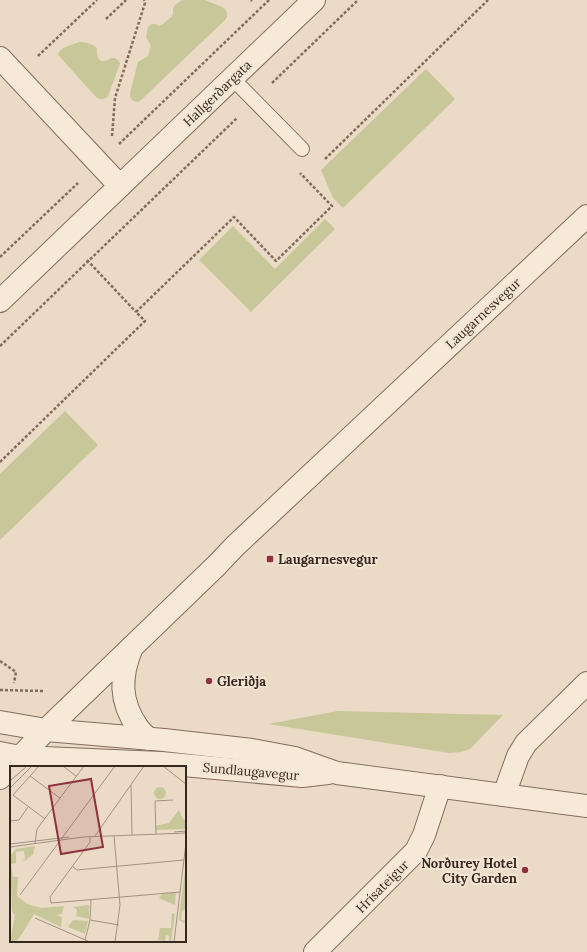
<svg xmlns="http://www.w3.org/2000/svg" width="587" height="952" font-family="Lora,serif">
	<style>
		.green { fill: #c8c79a }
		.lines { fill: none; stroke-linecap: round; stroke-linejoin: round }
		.service-casing { stroke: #846c5d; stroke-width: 16 }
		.minor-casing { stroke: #846c5d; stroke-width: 24 }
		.tertiary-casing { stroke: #846c5d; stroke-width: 24 }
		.path { stroke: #846c5d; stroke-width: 2.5; stroke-dasharray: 3 2; stroke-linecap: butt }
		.service { stroke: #f6e9d8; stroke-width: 14 }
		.minor { stroke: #f6e9d8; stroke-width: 22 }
		.tertiary { stroke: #f6e9d8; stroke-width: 22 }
		.poi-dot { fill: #8f313f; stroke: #f3e5d4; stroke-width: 1.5 }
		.labels { text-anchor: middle; stroke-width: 4; stroke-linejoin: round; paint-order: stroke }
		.street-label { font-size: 13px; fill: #36271f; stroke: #f3e5d4 }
		.poi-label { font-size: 13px; font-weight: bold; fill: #36271f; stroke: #f3e5d4; text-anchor: start }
		.inset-road { fill: none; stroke: #a39283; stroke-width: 1 }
		.view { fill: #8f313f; fill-opacity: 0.15; stroke: #8f313f; stroke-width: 2 }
		.inset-edge { fill: none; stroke: #36271f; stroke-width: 2 }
	</style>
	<rect width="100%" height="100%" fill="#ebdac5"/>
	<g class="green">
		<path d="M 182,0 L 205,0 L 222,7 L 225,9 L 227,13 L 227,17 L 225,20 L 142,99 L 138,102 L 133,101 L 130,97 L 130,93 L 138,62 L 148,56 L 151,46 L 146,37 L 148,27 L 151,24 L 155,24 L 159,26 L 163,24 L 171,17 L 173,14 L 173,8 L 175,5 Z"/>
		<path d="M 79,42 C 85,42 92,43 97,48 C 96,58 100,66 111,58 C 116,58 119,59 120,64 L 108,96 C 104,100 101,100 96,97 L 60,57 L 58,55 L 59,52 L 63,48 Z"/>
		<path d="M 426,69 L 455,99 L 343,208 L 333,198 L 321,170 Z"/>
		<path d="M 325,219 L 335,229 L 251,312 L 199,260 L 233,226 L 275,269 Z"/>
		<path d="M 65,411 L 98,445 L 0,540 L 0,474 Z"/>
		<path d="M 338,711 L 503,715 L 470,749 L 461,752 L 449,753 L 268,724 Z"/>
	</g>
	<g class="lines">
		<defs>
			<path id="service" d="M 232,78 L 302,149"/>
			<g id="minor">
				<path d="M 0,58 L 120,186"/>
				<path d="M 0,301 L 314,0"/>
				<path d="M 0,778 L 46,730 L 217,565 L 235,546 L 587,216"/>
				<path d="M 504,795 L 518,756 L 526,743 L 587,683"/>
				<path d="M 315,952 L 416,851 L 424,835 L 440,786"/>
			</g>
			<g id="tertiary">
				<path d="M 132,647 C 120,676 119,701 138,728 C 141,732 145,736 149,739"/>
				<path d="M 0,722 L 46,730 L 164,740 L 252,750 L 295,758 L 337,773 L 587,806"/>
				<path d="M 0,753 L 20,757 L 161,763 L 302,776 L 328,773"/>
			</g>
		</defs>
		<use href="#service" class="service-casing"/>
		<use href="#minor" class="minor-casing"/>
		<use href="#tertiary" class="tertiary-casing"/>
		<g class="path">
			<path d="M 251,0 L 252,1"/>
			<path d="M 106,19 L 126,0"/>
			<path d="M 38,56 L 97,0"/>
			<path d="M 272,83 L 358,0"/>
			<path d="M 112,136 L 115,98 L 145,3 L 144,0"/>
			<path d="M 119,144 L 269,0"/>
			<path d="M 325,159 L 488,0"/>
			<path d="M 0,257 L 78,183"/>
			<path d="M 87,260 L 136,312"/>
			<path d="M 0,346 L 237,118"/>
			<path d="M 0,462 L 145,321 L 136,312 L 234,217 L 276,261 L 332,206 L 300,173"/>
			<path d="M 0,661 L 16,672 L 14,683"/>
			<path d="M 0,690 L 44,691"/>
		</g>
		<use href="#service" class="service"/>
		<use href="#minor" class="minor"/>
		<use href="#tertiary" class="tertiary"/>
	</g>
	<g class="poi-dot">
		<rect x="266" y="555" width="8" height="8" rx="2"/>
		<circle cx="209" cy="681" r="4"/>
		<circle cx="525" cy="870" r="4"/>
	</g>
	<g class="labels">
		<g class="street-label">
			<text transform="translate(217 93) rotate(-44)" y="5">Hallgerðargata</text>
			<text transform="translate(483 313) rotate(-43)" y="5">Laugarnesvegur</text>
			<text transform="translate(251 771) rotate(5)" y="5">Sundlaugavegur</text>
			<text transform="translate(382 886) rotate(-45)" y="5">Hrísateigur</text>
		</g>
		<g class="poi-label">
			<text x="278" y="564">Laugarnesvegur</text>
			<text x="217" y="686">Gleriðja</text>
			<text x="517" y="868" text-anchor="end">Norðurey Hotel<tspan x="517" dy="15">City Garden</tspan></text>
		</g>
	</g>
	<g transform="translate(10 766)">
		<rect width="176" height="176" fill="#ebdac5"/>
		<path d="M144 27a6 6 0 1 1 12 0a6 6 0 1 1-12 0ZM 169,44 L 173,53 L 176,54 L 176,63 L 146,64 L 146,60 L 159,57 ZM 25,80 L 23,88 L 16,94 L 12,95 L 15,93 L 14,85 L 6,86 L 6,97 L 1,98 L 3,111 L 8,111 L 7,130 L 17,138 L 31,142 L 54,140 L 52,148 L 46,149 L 52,151 L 51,161 L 24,148 L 10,171 L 5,176 L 0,176 L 5,149 L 2,145 L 0,90 L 6,83 ZM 176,97 L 176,143 L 172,145 L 171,154 L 176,155 L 174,157 L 169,154 L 169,151 ZM 166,126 L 165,139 L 149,132 L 152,128 ZM 79,139 L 79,153 L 66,150 L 67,144 L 63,141 ZM 162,147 L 165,148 L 161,176 L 159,176 L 159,170 L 156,169 L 155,175 L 148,174 L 150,162 L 161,162 ZM 63,154 L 78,155 L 75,168 L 58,161 Z" fill="#c8c79a"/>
		<path class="inset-road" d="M 29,0 L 3,29 L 35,53M 53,0 L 66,10M 153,0 L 176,18M 20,10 L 50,32M 0,15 L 17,0M 121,19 L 122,69M 0,22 L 22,0M 0,55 L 9,54 L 18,41M 164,66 L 176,65M 146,68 L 145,35 L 163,34M 85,70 L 134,0M 104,70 L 110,139 L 105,176M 80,71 L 80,76 L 40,131 L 41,137 L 170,126M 25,77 L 27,63 L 74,0M 0,78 L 59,71M 0,81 L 73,71 L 176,67M 62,100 L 67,104 L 174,94M 0,120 L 0,160M 10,129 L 105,0M 25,152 L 80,176M 80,154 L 109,159M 75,174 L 80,154 L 81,134M 164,176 L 176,77"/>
		<path class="view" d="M 81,13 L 93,81 L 51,88 L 39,20 Z"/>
		<rect width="176" height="176" class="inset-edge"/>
	</g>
</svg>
